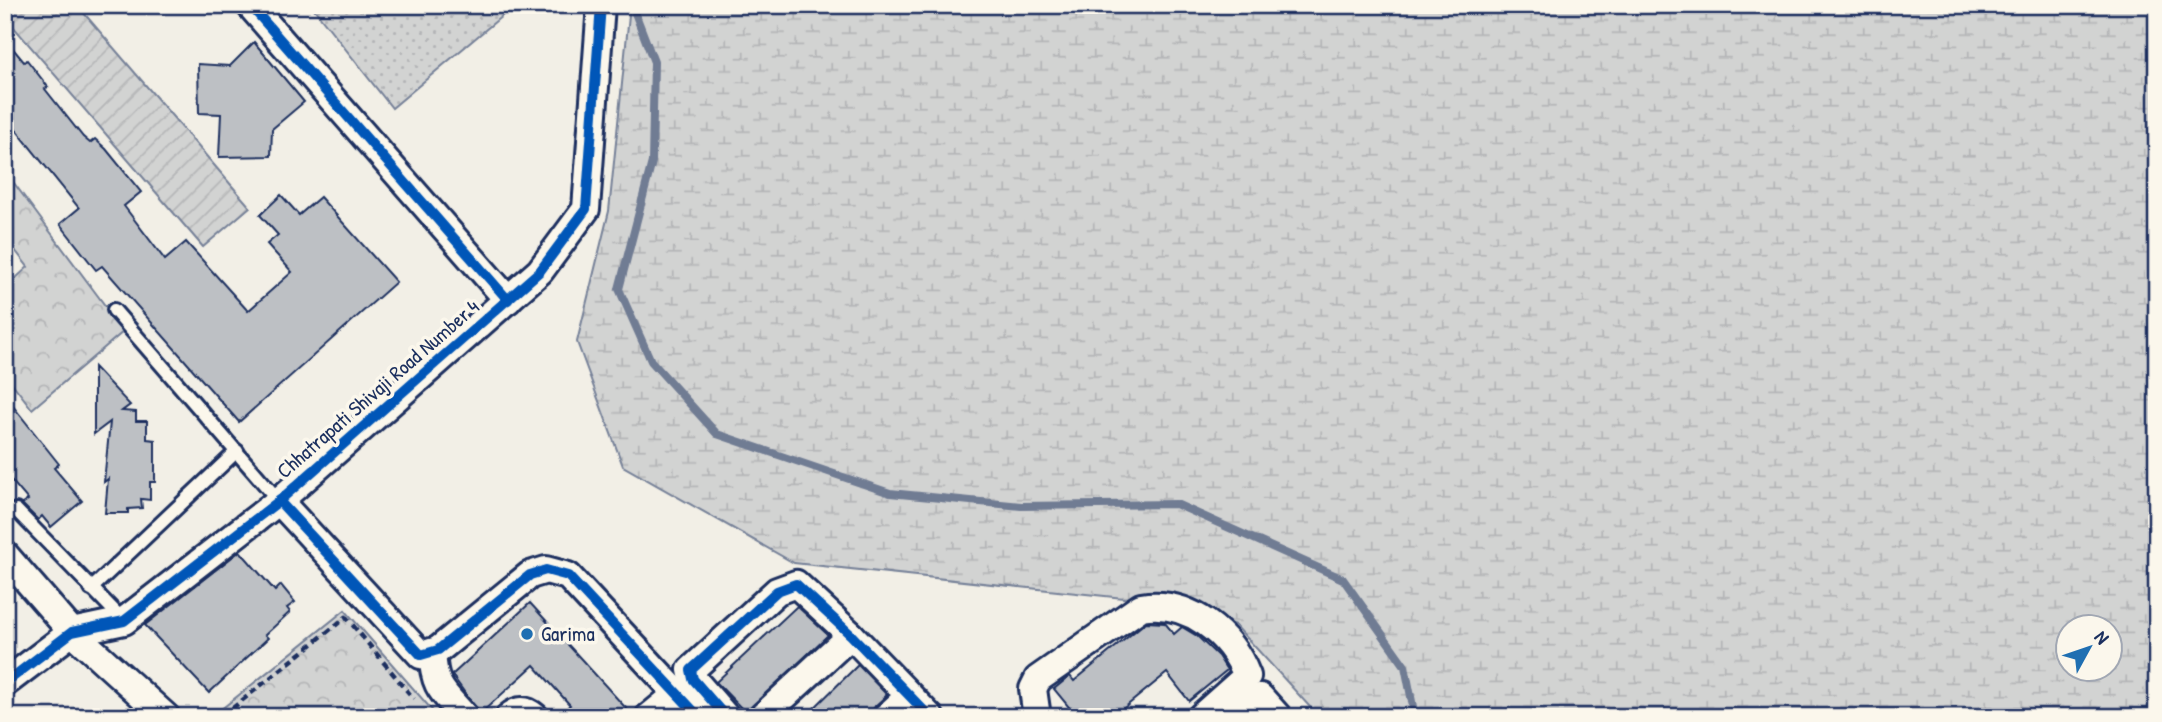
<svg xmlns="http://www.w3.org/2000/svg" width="2162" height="722" font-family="'Patrick Hand',sans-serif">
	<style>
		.grass { fill: url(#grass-dots); stroke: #768198; stroke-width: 2 }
		.forest { fill: url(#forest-crowns); stroke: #768198; stroke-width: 2 }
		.wetland { fill: url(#wetland-marsh); stroke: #768198; stroke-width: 2; fill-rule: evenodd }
		.garden { fill: url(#garden-furrows); stroke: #768198; stroke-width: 2 }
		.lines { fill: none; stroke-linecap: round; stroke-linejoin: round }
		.stream { stroke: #707b93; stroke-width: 8 }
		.building { fill: #bdc0c4; stroke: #1b2f5e; stroke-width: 2 }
		.lane-casing { stroke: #1b2f5e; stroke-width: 18 }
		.street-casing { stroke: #1b2f5e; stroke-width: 32 }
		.path { stroke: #1b2f5e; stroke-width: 4.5; stroke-dasharray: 7 5; stroke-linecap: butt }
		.lane { stroke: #fbf7ec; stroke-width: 12 }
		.street { stroke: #fbf7ec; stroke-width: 26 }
		.cycleway-casing { stroke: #fbf7ec; stroke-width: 15 }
		.cycleway { stroke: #0057b8; stroke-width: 10 }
		.poi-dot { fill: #1f6fb2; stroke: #fbf7ec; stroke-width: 2.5 }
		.labels { text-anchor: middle; stroke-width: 7; stroke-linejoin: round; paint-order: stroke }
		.street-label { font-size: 21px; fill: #1b2f5e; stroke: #fbf7ec }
		.poi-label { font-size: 21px; fill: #1b2f5e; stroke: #fbf7ec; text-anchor: start }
	</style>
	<defs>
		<pattern id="grass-dots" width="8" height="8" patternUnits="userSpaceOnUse" patternTransform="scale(1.75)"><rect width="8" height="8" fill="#d2d3d2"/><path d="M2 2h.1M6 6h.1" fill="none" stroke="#b4b5b7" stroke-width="1.8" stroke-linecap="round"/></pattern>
		<pattern id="forest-crowns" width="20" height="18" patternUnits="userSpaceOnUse" patternTransform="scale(1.75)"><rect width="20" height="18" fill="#d2d3d2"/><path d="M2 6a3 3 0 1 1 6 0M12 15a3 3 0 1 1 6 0" fill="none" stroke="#b4b5b7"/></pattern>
		<pattern id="wetland-marsh" width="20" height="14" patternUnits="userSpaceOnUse" patternTransform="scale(1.75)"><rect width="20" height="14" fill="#d2d3d2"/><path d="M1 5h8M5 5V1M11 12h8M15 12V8" fill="none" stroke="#b4b5b7"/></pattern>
		<pattern id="garden-furrows" width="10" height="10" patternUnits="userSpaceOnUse" patternTransform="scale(1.75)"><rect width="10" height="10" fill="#d2d3d2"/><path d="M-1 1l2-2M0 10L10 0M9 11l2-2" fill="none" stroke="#b4b5b7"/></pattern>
	</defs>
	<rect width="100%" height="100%" fill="#f2efe6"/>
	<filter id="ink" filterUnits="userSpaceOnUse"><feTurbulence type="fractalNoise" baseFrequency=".0143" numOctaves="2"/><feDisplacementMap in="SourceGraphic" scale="14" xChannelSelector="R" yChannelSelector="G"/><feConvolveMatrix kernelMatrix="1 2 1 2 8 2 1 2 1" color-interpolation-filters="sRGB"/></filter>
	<g filter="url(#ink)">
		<path class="grass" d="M 311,5 L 515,5 L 392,108 Z"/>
		<g class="forest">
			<path d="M 5,171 L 124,331 L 32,409 L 5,374 L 5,288 L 28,267 L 5,237 Z"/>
			<path d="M 345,610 L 438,717 L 224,717 L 219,711 Z"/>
		</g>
		<path class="wetland" d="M 630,5 L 2157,5 L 2157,717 L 1319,717 L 1235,625 L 1152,601 L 794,563 L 623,466 L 577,342 L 609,211 ZM 2068,628 L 2110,628 L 2110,670 L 2068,670 Z"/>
		<path class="garden" d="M 5,5 L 77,5 L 250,207 L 203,247 L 5,17 Z"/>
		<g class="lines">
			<path class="stream" d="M 632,5 L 654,62 L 652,162 L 619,289 L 651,361 L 717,434 L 890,493 L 1021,506 L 1176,504 L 1343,579 L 1405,666 L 1415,717"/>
		</g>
		<g class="building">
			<path d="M 5,39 L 24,62 L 27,60 L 48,87 L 45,89 L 83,137 L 90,143 L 95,139 L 106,149 L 141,192 L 124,206 L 165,260 L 186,242 L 248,311 L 292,272 L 267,244 L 278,235 L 260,215 L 281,195 L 299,215 L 320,197 L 396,282 L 239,422 L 102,266 L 96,270 L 60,224 L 79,208 L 5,116 Z"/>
			<path d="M 254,42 L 304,102 L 272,129 L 271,156 L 219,157 L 221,114 L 199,113 L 198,64 L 230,66 Z"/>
			<path d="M 94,367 L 130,405 L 122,411 L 136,412 L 136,421 L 147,421 L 147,439 L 155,440 L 155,482 L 150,482 L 150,500 L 141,499 L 142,508 L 128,509 L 128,513 L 105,513 L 108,479 L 104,482 L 110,422 L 94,434 Z"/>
			<path d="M 5,396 L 59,464 L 54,468 L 82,501 L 51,527 L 42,516 L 38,520 L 22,504 L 28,500 L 5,473 Z"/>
			<path d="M 240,551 L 275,591 L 281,585 L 295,602 L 287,608 L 290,612 L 265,635 L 268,638 L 209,693 L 145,625 Z"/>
			<path d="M 530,603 L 634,717 L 557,717 L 570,705 L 534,665 L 480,714 L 452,675 Z"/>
			<path d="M 797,606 L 828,635 L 746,713 L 716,682 Z"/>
			<path d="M 1146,622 L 1165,623 L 1174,634 L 1182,627 L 1197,636 L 1218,656 L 1227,670 L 1189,701 L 1167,673 L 1113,717 L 1077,717 L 1054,689 L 1070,676 L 1074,681 Z"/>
			<path d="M 858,665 L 887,695 L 875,706 L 871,717 L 805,717 Z"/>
		</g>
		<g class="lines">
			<defs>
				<g id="lane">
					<path d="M 114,310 L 279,501"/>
					<path d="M 16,510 L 124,621"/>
					<path d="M 91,589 L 237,451"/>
				</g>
				<g id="street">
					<path d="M 250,5 L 508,300"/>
					<path d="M 279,501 L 421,655 L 438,650 L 530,575 L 546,570 L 568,576 L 699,717"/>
					<path d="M 5,555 L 72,632 L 166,717"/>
					<path d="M 432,652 C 434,688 442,691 465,717"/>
					<path d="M 5,683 L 72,632 L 124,621 L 279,501 L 540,271 L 586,209 L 601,5"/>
					<path d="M 509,717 C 518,709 526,709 535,717"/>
					<path d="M 649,717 L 677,694"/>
					<path d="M 726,717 L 693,679 L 691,670 L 777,591 L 796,584 L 851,635 L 930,717"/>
					<path d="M 762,717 L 851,635"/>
					<path d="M 886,717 L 909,696"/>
					<path d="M 1037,717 L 1033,689 L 1038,679 L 1141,607 C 1189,599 1231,634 1247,676 L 1201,717"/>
					<path d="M 1230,717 L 1252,698 L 1260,697 L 1278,717"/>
				</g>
			</defs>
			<use href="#lane" class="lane-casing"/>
			<use href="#street" class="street-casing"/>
			<path class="path" d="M 234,717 L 229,711 L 346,617 L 414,699"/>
			<use href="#lane" class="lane"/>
			<use href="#street" class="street"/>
			<defs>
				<g id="cycleway">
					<path d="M 250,5 L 508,300"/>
					<path d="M 279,501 L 421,655 L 438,650 L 530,575 L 546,570 L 568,576 L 699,717"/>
					<path d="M 5,683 L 72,632 L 124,621 L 279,501 L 540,271 L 586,209 L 601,5"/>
					<path d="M 726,717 L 693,679 L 691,670 L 777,591 L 796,584 L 851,635 L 930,717"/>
				</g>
			</defs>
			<use href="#cycleway" class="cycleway-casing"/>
			<use href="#cycleway" class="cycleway"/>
		</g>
	</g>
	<circle class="poi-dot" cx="527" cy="634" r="7"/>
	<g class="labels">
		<g class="street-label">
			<text transform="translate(378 389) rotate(-41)" y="7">Chhatrapati Shivaji Road Number 4</text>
		</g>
		<g class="poi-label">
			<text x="541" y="641">Garima</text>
		</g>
	</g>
	<rect width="2162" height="722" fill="none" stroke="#fbf7ec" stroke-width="28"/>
	<rect x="14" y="14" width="2134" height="694" fill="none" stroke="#1b2f5e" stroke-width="2.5" filter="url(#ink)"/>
	<g transform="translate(2089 648) rotate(50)"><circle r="33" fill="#fbf7ec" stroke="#a1a7b3" stroke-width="2"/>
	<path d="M0-5L12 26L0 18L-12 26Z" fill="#1f6fb2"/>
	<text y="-10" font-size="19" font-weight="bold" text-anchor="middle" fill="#1b2f5e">N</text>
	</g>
</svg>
